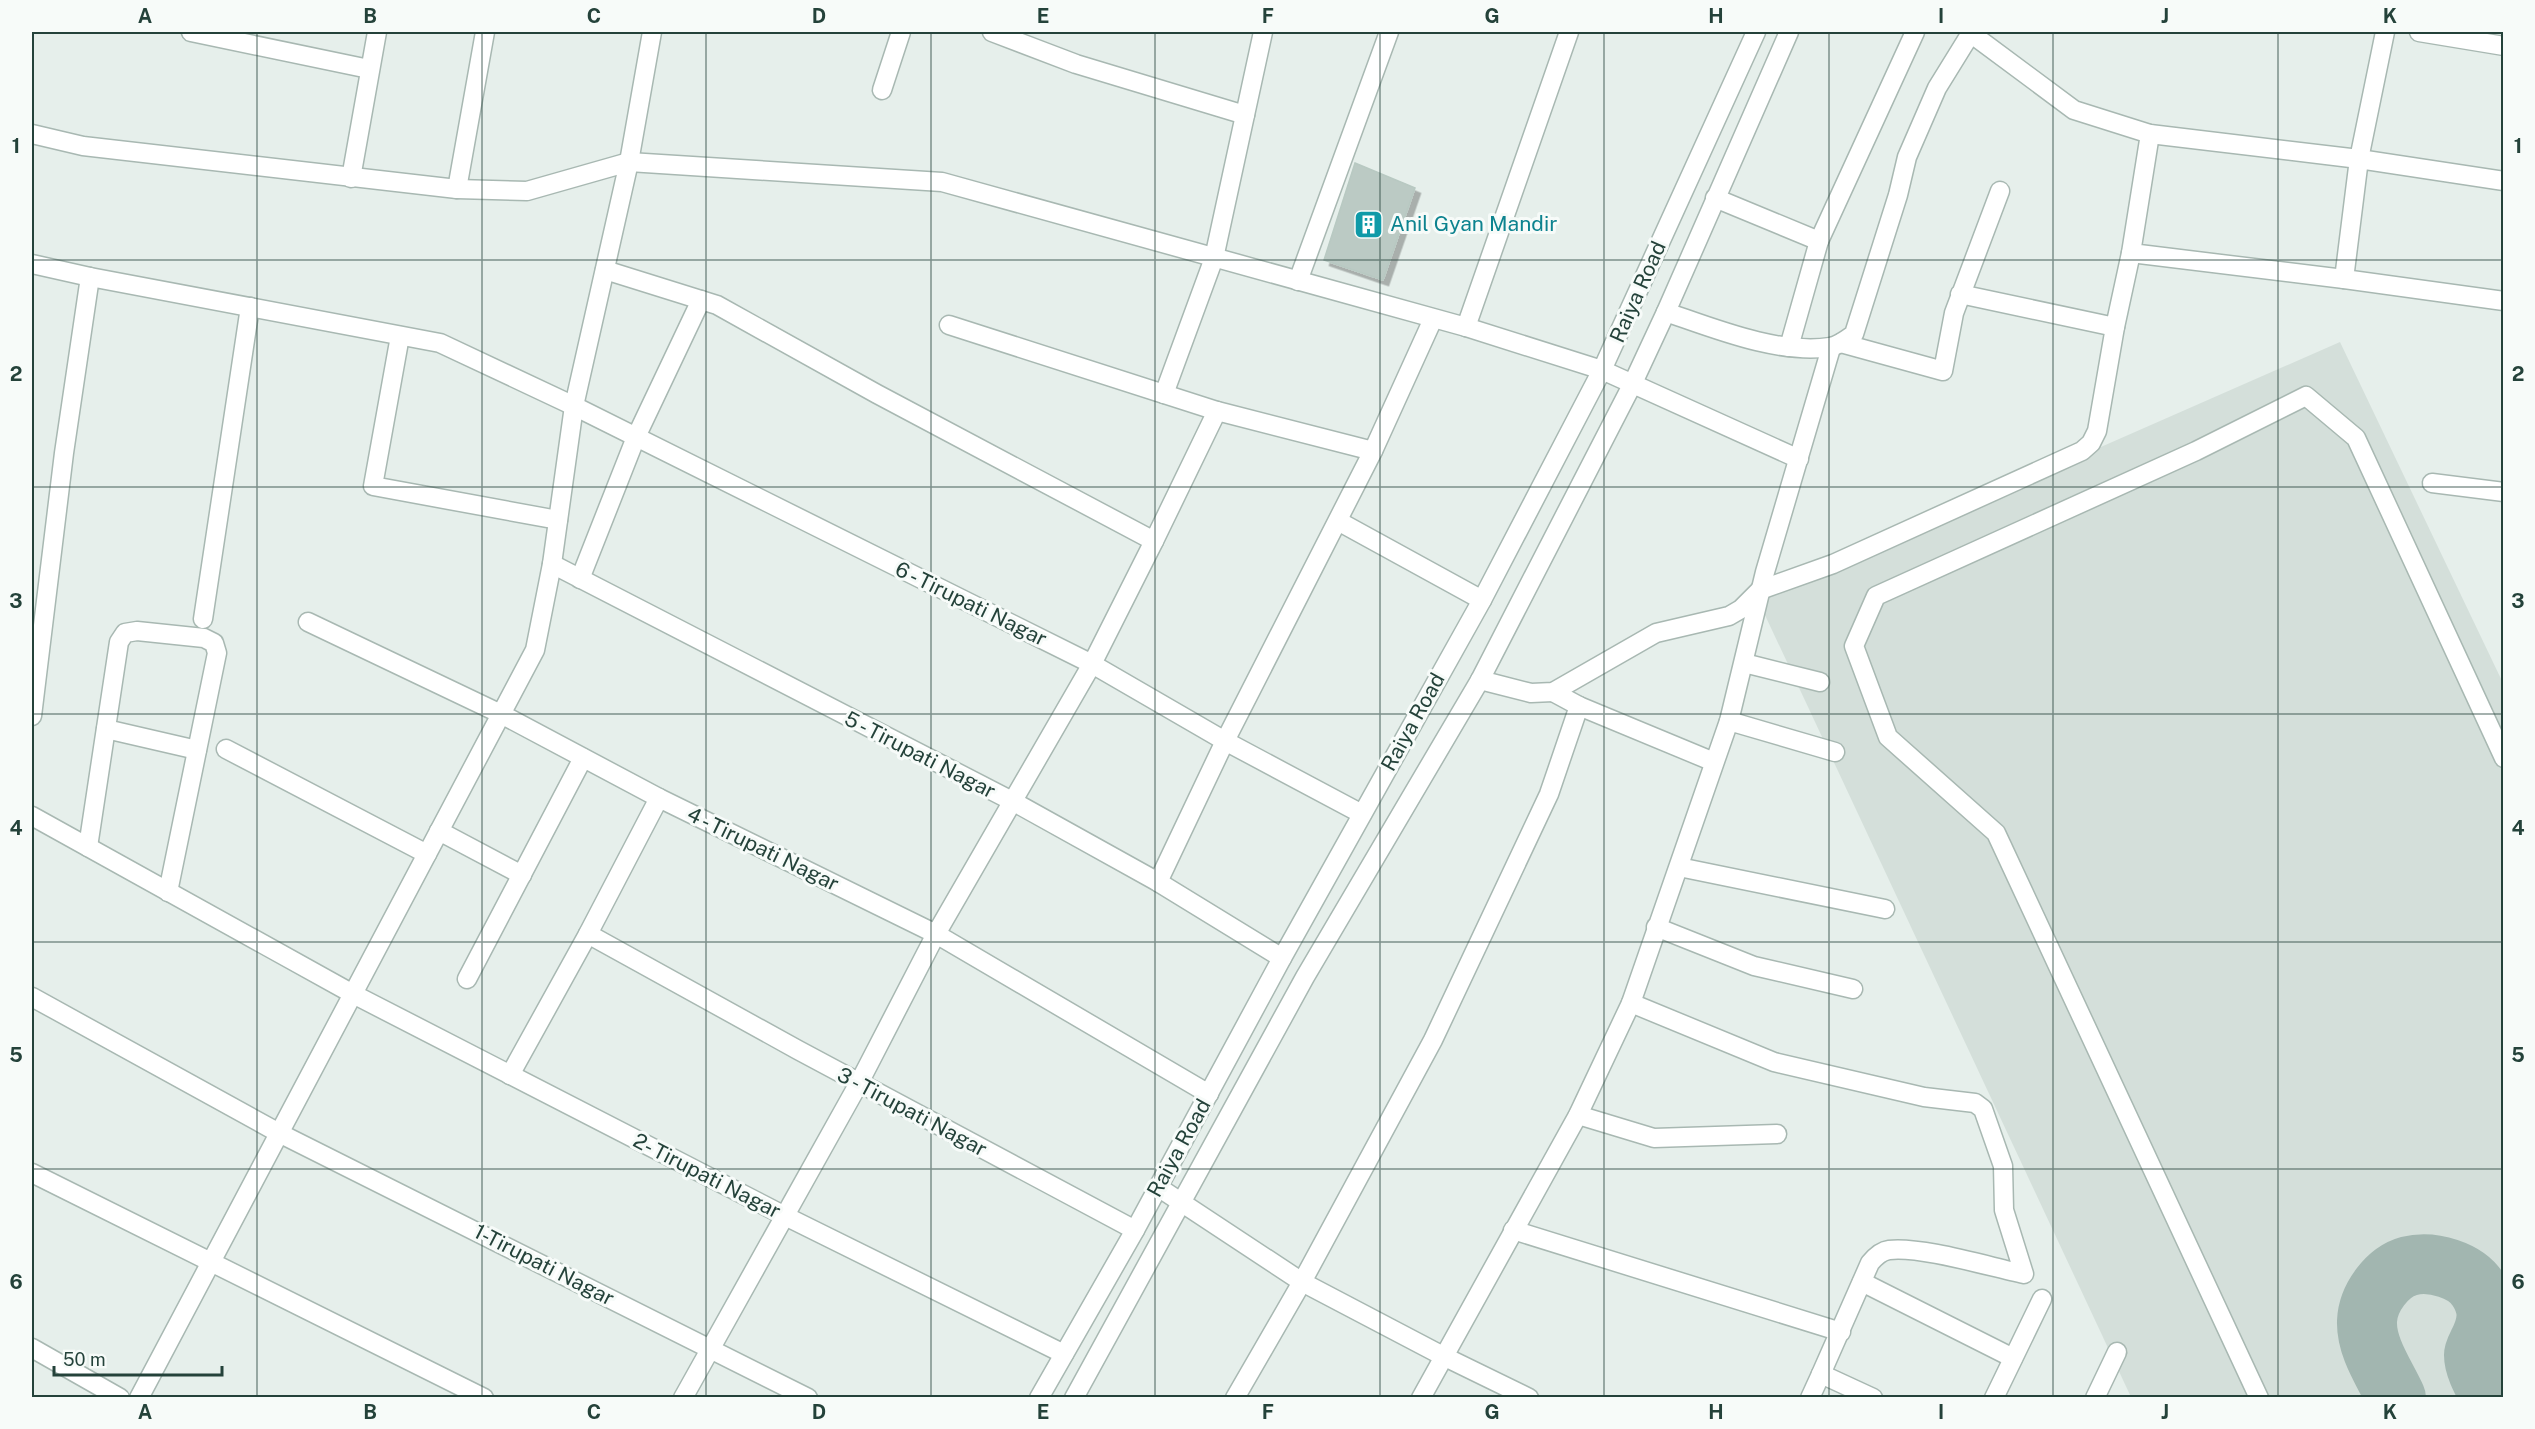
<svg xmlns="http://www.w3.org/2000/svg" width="2535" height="1429" font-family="'Public Sans',sans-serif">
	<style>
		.built { fill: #d4dfda }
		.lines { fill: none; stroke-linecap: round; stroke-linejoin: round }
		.taxiway { stroke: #a2b6b0; stroke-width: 60 }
		.building { fill: #bbcac4; stroke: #b8c9c2; stroke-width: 1.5; filter: url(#shadow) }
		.minor-casing { stroke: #a8b8b2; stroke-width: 21 }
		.minor { stroke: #fff; stroke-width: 18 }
		.grid { fill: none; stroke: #24423a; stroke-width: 1.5; stroke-opacity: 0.55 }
		.labels { text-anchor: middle; stroke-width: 6; stroke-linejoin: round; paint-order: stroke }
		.culture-label { font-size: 21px; fill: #0d838f; stroke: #f7fbf9; text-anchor: start }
		.street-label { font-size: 21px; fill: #24423a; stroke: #f7fbf9 }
		.neatline { fill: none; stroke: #24423a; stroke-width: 2 }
		.grid-label { font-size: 20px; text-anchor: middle; font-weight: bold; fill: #24423a }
	</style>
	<defs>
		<filter id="shadow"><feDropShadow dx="5.5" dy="5.5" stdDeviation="0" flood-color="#0004"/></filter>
	</defs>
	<rect width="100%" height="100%" fill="#e6efeb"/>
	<path class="built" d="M 2340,342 L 2503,683 L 2503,1397 L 2131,1397 L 1757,598 Z"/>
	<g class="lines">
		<path class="taxiway" d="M 2396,1398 C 2385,1374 2366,1348 2367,1321 C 2368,1298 2387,1272 2409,1266 C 2432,1260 2467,1270 2479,1291 C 2490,1309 2488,1324 2479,1342 C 2477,1346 2474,1351 2474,1355 C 2474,1369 2485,1386 2491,1398"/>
	</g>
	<path class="building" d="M 1355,163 L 1415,188 L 1383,280 L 1324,260 Z"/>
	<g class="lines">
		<defs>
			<g id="minor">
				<path d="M 191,32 L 369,69"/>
				<path d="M 992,32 L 1076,64 L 1245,115"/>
				<path d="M 1969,32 L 2074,110 L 2150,134 L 2359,159 L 2385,32"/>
				<path d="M 2419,32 L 2504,46"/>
				<path d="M 882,90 L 901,32"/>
				<path d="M 32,134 L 83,146 L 457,189 L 527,191 L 629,162 L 942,182 L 1466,327 L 1602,370 L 1799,459"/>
				<path d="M 2150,134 L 2131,253 L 2344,279 L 2504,301"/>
				<path d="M 351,178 L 377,32"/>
				<path d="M 457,189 L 485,32"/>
				<path d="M 1715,198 L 1819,241"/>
				<path d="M 32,264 L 90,277"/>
				<path d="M 605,270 L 717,305 L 877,394 L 1154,541 L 1092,664 L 936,934 L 859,1083 L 683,1398"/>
				<path d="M 2344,279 L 2359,159 L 2504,181"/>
				<path d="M 1298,281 L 1389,32"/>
				<path d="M 1960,294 L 2115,327 L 2131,253"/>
				<path d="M 1666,312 C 1713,328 1779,355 1830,347 C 1838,346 1847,339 1854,334 L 1898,195 L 1907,157 L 1937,88 L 1971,33"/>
				<path d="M 949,325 L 1217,411"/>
				<path d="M 1466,327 L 1569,32"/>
				<path d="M 400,336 L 373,486 L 558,520"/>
				<path d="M 1841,343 L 1943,371 L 1954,313 L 2000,191"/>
				<path d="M 1789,347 L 1819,241 L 1915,32"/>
				<path d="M 1164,394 L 1214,258 L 1263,32"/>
				<path d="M 2432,483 L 2504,492"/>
				<path d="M 1338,521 L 1482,600"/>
				<path d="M 1154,541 L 1217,411 L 1373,451"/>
				<path d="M 552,564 L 1014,802 L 1158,882 L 1282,958"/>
				<path d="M 580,579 L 636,437 L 701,300"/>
				<path d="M 203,619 L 250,307"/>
				<path d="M 308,622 L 501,714 L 659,798 L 936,934 L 1209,1094"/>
				<path d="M 1744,663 L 1820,682"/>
				<path d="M 1480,680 L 1531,693 L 1553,692 L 1656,633 L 1729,616 L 1741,609 L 1760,590 L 1833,564 L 2082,451 L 2091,443 L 2097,431 L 2115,327"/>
				<path d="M 1579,706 L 1714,762"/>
				<path d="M 32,716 L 64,453 L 90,277 L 440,343 L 574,406 L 1092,664 L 1225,741 L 1362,814"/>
				<path d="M 1729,721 L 1835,752"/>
				<path d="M 106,729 L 197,750"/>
				<path d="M 226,749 L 427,854"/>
				<path d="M 32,816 L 353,994 L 783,1215 L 1064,1354"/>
				<path d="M 439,831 L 522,875"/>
				<path d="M 88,847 L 119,642 L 125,633 L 137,631 L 204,638 L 214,643 L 217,653 L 168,892"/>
				<path d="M 1679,867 L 1885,909"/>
				<path d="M 1158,882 L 1225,741 L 1373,451 L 1433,319"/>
				<path d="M 1656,927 L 1754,966 L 1853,989"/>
				<path d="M 588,934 L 798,1050 L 1135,1230"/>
				<path d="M 467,979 L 583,758"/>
				<path d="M 32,997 L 279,1133 L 808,1398"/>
				<path d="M 1631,1003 L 1774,1062 L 1924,1097 L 1975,1103 L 1983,1109 L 2003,1166 L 2004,1210 L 2024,1274 C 1990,1267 1921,1246 1889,1250 C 1881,1251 1875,1257 1870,1263 L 1821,1374 L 1873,1398"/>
				<path d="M 510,1075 L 588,934 L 659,798"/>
				<path d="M 1578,1115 L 1654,1138 L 1777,1134"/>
				<path d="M 32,1173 L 484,1398"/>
				<path d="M 1158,1187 L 1302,1282 L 1443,1356 L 1529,1398"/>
				<path d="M 1513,1230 L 1841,1332"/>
				<path d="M 1862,1282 L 2013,1358"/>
				<path d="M 32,1348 L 120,1398"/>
				<path d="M 139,1398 L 535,650 L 552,564 L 574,406 L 629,162 L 652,32"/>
				<path d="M 1039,1398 L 1135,1230 L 1282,958 L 1482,600 L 1602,370 L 1756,32"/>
				<path d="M 1074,1398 L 1305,977 L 1480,680 L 1632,385 L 1666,312 L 1789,32"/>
				<path d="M 1235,1398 L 1302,1282 L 1433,1040 L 1549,794 L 1579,706 L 1553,692"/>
				<path d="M 1421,1398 L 1578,1115 L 1631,1003 L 1729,721 L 1765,572 L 1831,348"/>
				<path d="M 1810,1398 L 1821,1374"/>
				<path d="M 1994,1398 L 2042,1299"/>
				<path d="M 2095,1398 L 2117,1352"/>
				<path d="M 2259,1398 L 1996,833 L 1888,737 L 1854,646 L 1876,596 L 2196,451 L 2306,396 L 2356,438 L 2504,758"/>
			</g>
		</defs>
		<use href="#minor" class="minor-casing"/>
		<use href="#minor" class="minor"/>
	</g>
	<path class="grid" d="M 257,32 L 257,1398M 482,32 L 482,1398M 706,32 L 706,1398M 931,32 L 931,1398M 1155,32 L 1155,1398M 1380,32 L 1380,1398M 1604,32 L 1604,1398M 1829,32 L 1829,1398M 2053,32 L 2053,1398M 2278,32 L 2278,1398M 32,260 L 2504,260M 32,487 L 2504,487M 32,714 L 2504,714M 32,942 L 2504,942M 32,1169 L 2504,1169"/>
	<defs>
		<symbol id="building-square" viewBox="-11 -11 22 22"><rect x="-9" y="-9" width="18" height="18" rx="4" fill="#0f9aa8" stroke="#f7fbf9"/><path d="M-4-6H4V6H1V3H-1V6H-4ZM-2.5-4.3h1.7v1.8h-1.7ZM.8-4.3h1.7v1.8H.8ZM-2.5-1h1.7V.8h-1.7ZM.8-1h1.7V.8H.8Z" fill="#fff"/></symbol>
	</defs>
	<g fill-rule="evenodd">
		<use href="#building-square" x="1352" y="208" width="33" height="33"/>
	</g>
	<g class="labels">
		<g class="culture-label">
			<text x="1390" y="231">Anil Gyan Mandir</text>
		</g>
		<g class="street-label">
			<text transform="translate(1638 292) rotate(-66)" y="7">Raiya Road</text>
			<text transform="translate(971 604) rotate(26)" y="7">6 - Tirupati Nagar</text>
			<text transform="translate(1413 722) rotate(-61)" y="7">Raiya Road</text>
			<text transform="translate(920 755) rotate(27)" y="7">5 - Tirupati Nagar</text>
			<text transform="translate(763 849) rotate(26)" y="7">4 - Tirupati Nagar</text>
			<text transform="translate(912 1112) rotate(28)" y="7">3 - Tirupati Nagar</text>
			<text transform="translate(1179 1148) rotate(-61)" y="7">Raiya Road</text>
			<text transform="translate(707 1176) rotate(27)" y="7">2- Tirupati Nagar</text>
			<text transform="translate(544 1265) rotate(27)" y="7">1-Tirupati Nagar</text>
		</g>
	</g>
	<rect width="2535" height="1429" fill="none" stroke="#f7fbf9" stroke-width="66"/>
	<path d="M54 1366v9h168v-9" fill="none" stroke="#24423a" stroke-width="3"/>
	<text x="63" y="1366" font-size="18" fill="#24423a" stroke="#f7fbf9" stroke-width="4.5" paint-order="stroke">50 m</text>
	<rect x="33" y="33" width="2469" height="1363" class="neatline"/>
	<g class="grid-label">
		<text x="145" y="23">A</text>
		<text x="370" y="23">B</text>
		<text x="594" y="23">C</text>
		<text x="819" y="23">D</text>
		<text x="1043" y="23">E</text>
		<text x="1268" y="23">F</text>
		<text x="1492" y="23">G</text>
		<text x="1716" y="23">H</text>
		<text x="1941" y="23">I</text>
		<text x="2165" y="23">J</text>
		<text x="2390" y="23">K</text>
		<text x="16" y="153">1</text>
		<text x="2518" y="153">1</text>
		<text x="16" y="381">2</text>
		<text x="2518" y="381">2</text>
		<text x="16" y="608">3</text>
		<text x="2518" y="608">3</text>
		<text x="16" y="835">4</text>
		<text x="2518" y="835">4</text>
		<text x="16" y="1062">5</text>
		<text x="2518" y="1062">5</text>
		<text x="16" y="1289">6</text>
		<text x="2518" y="1289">6</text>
		<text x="145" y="1419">A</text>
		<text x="370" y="1419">B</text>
		<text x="594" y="1419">C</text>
		<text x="819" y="1419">D</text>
		<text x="1043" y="1419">E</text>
		<text x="1268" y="1419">F</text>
		<text x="1492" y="1419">G</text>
		<text x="1716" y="1419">H</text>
		<text x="1941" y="1419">I</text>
		<text x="2165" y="1419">J</text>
		<text x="2390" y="1419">K</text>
	</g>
</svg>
